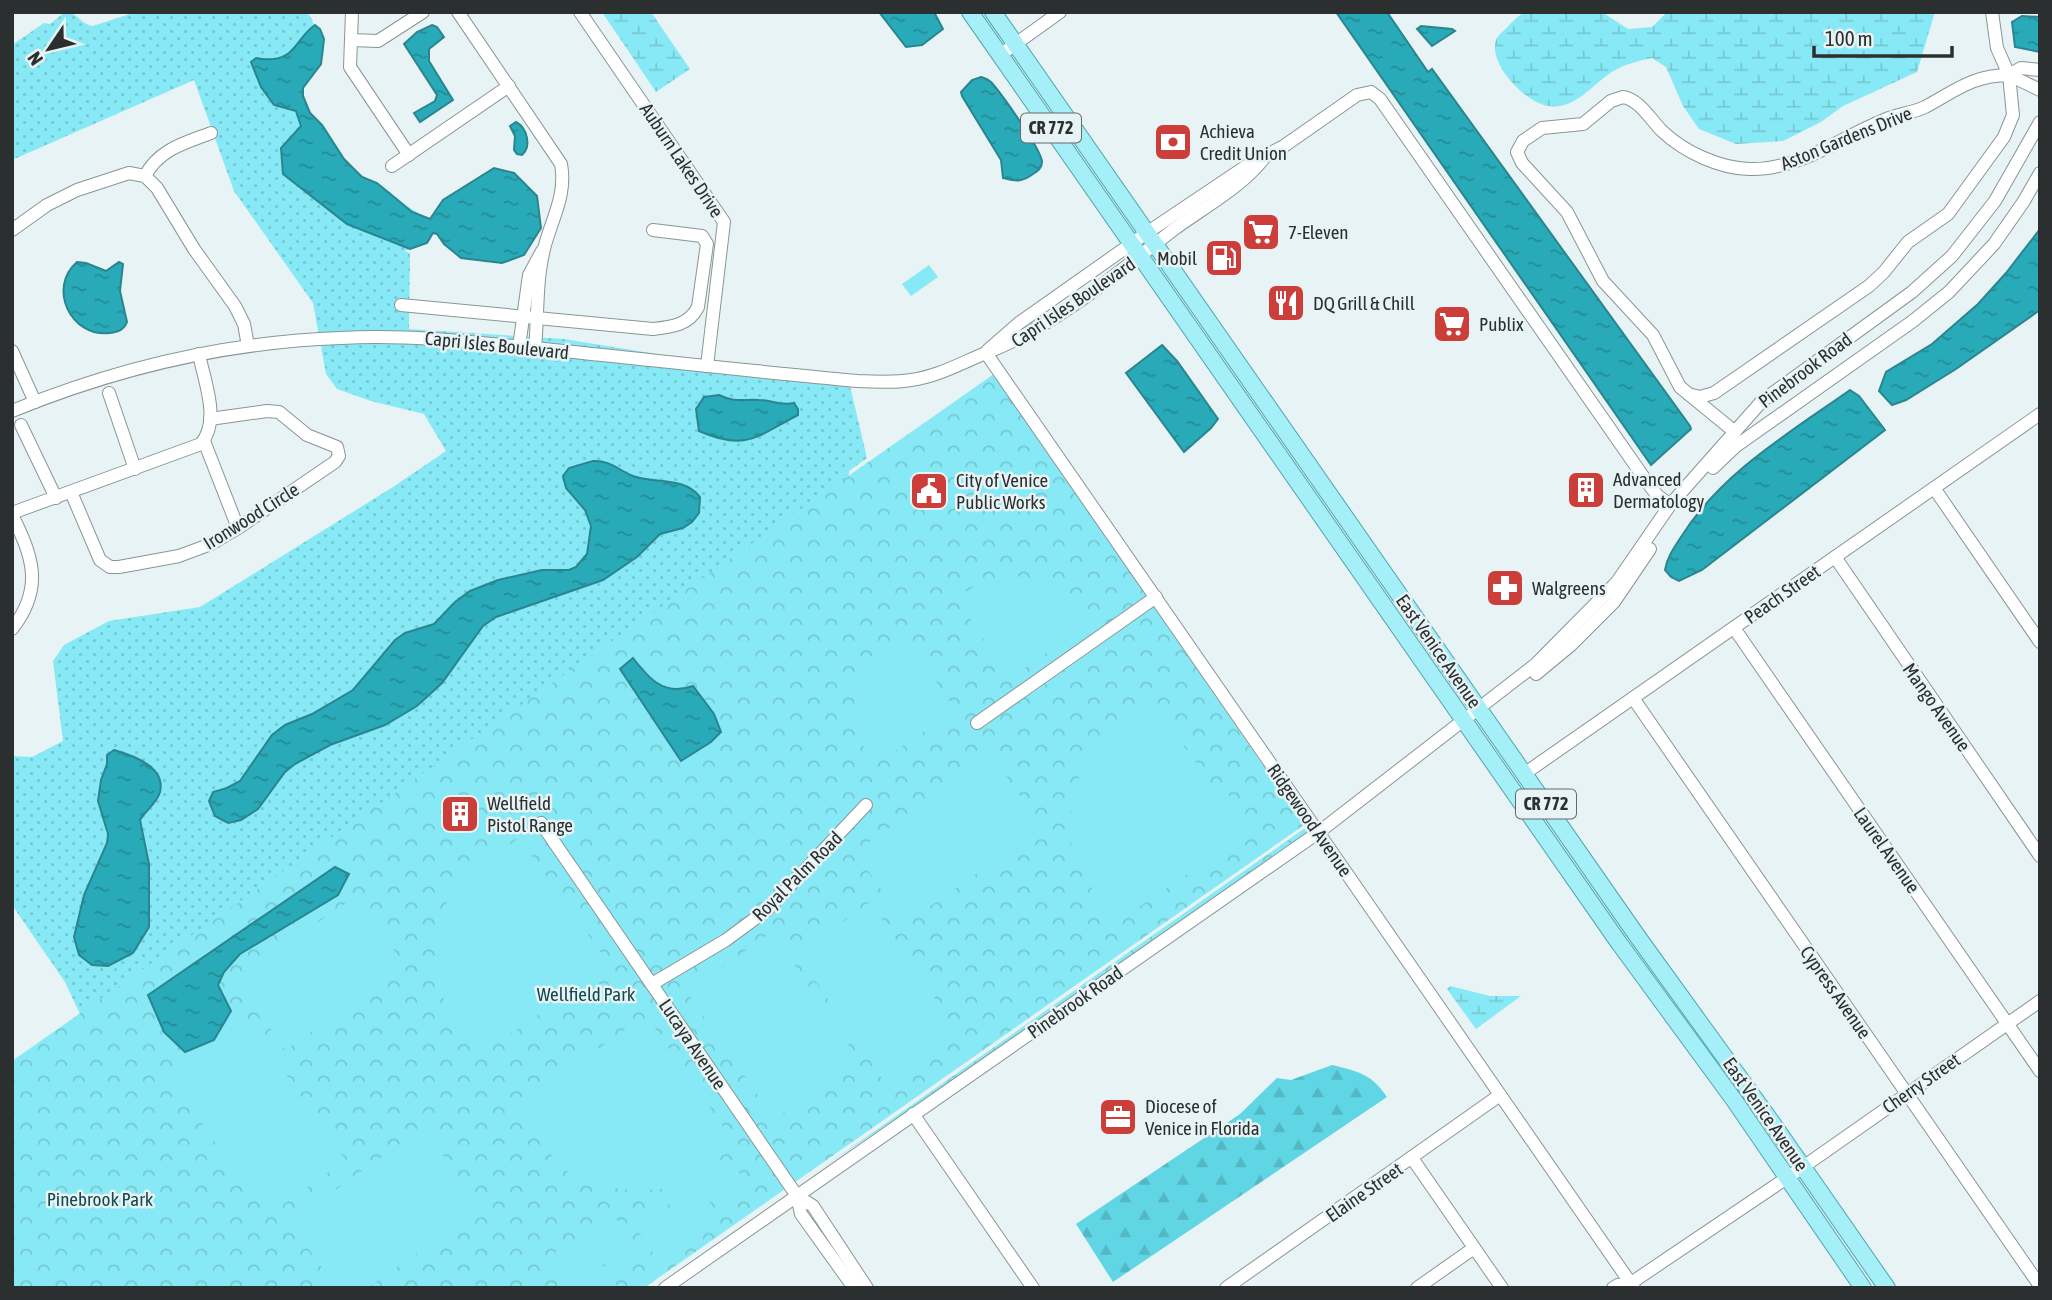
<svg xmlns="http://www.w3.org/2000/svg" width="2052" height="1300" font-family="'Asap Condensed',sans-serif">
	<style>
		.grass { fill: url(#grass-dots) }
		.forest { fill: url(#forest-firs) }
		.wetland { fill: url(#wetland-marsh) }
		.park { fill: url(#park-crowns) }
		.pitch { fill: #87e9f5 }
		.water { fill: url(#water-ripples); stroke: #2a858f; stroke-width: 2 }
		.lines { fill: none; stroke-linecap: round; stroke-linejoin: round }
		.minor-casing { stroke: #8a9596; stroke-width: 14 }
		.major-casing { stroke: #52a5af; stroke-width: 18 }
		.minor { stroke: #fff; stroke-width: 12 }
		.major { stroke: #a4eff8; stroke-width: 16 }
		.labels { text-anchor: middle; stroke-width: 5; stroke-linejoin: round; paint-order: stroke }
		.shield { fill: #e8f3f5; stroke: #646a6a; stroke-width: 2 }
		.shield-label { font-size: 18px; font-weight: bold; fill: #2b2f2f }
		.poi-label { font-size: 19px; fill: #2b2f2f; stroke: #e8f3f5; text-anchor: start }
		.street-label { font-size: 19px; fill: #2b2f2f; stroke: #e8f3f5 }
		.park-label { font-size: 19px; fill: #13484e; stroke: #e8f3f5 }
	</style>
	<defs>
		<pattern id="grass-dots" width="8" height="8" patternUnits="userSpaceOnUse" patternTransform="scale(1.75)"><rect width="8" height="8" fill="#87e9f5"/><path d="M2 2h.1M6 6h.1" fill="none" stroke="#75c8d2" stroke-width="1.8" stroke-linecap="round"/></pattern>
		<pattern id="forest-firs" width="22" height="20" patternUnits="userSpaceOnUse" patternTransform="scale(1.75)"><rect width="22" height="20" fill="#60d6e4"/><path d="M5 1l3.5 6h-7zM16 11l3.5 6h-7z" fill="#54b8c4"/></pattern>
		<pattern id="wetland-marsh" width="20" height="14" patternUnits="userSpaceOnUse" patternTransform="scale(1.75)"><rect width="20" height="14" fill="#87e9f5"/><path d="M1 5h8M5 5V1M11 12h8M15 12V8" fill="none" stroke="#75c8d2"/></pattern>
		<pattern id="park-crowns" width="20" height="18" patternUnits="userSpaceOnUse" patternTransform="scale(1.75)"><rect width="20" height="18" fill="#87e9f5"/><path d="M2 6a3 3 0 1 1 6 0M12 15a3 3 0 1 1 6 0" fill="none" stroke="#75c8d2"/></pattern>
		<pattern id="water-ripples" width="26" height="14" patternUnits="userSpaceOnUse" patternTransform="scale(1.75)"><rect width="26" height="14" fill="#29aab8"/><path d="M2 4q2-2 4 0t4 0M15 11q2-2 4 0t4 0" fill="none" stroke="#238b96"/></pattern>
	</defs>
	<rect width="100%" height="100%" fill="#e8f3f5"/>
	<path class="grass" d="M 65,12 C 77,12 82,25 93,26 L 136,12 L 307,12 L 313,21 L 312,22 C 325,32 328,51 319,66 C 314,75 302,83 303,93 C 304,107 314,115 322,125 C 331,136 337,150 346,161 C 358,175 362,175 377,183 C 397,195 406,209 431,219 C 434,242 424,244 404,251 L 410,253 L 409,329 L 564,339 L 687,359 L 437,343 L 850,386 L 867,458 L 849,471 L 849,476 L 80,1014 L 65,982 L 12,905 L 12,756 L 32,757 L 63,741 L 53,661 L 64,645 L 109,621 L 200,607 L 393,487 L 446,451 L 424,414 L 371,401 L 337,389 L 326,374 L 313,303 L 234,191 L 194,80 L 12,160 L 12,45 L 44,23 L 50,24 Z"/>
	<path class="forest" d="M 1332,1065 C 1357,1071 1372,1074 1387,1097 L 1113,1282 L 1076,1224 L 1240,1114 L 1277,1078 L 1291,1080 Z"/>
	<g class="wetland">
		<path d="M 602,12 L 651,12 L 690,69 L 656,92 Z"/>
		<path d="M 1527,12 L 1602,12 L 1628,29 L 1652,27 L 1667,12 L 1935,12 L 1917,72 L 1843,106 L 1821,122 L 1783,141 L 1736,144 L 1699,129 L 1683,106 L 1666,67 L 1652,58 C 1638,61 1625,64 1612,72 C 1591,85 1576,110 1548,106 C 1525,102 1488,64 1496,40 C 1498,35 1506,29 1510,24 C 1516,19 1519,14 1527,12 Z"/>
		<path d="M 1450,986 L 1490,996 L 1521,996 L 1476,1029 L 1447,989 Z"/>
	</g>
	<g class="park">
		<path d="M 994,374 L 1304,825 L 644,1288 L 12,1288 L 12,1061 Z"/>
		<path d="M 1308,826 L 1314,829 L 961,1075 L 825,1166 Z"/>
	</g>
	<g class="pitch">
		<path d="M 929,265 L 938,277 L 911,296 L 902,284 Z"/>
		<path d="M 1014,576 C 1048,580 1070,593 1089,623 L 1015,675 L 1008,676 L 956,597 L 989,579 Z"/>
		<path d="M 902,632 L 950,702 L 952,713 L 874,765 C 839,712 852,668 902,632 Z"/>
		<path d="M 1154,705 L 1218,793 L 1224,789 L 1250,824 L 1249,839 L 1211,866 L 1206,861 L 1116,923 C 1083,874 1058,853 1076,790 C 1079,777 1084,760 1093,750 C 1108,734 1136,718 1154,705 Z"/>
		<path d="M 992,756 L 1042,827 L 905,924 L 855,852 Z"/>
		<path d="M 519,838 L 605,958 L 604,970 L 481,1054 C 468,1035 453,1016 442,996 C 428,970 439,904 458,882 C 471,868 503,850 519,838 Z"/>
		<path d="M 357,896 L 406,968 L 285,1050 L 236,978 Z"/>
		<path d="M 870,902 L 958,1033 L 887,1086 L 798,955 Z"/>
		<path d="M 772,932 L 858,1059 L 774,1119 L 687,992 Z"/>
		<path d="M 247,1018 L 345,1160 L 267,1216 L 169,1076 Z"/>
		<path d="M 637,1021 L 652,1024 L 735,1144 L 673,1187 C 642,1194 582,1190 559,1164 C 544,1147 532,1125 518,1106 Z"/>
		<path d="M 424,1127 L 480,1209 L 367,1288 L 336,1288 L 290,1222 Z"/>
		<path d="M 727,1156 L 753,1192 L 724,1212 L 698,1176 Z"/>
		<path d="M 694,1179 L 719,1215 L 691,1236 L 665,1199 Z"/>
		<path d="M 661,1202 L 686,1238 L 657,1259 L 632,1222 Z"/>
		<path d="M 612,1213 L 644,1259 L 615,1280 L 583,1233 Z"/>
		<path d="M 581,1235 L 618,1287 L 567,1288 L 546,1259 Z"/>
	</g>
	<g class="water">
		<path d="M 879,12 L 934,12 L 943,29 L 922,45 L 906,47 Z"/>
		<path d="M 1336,12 L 1387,12 L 1428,72 L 1432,69 L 1690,426 L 1691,429 L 1651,465 Z"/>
		<path d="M 2022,16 L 2040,17 L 2040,52 L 2015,47 L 2012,22 Z"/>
		<path d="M 315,25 L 320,29 L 324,39 L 321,64 L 303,88 L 303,96 L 310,113 L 322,125 L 344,159 L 362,177 L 377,183 L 412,212 L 430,219 L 443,200 L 494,168 L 514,173 L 537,196 L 541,228 L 524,255 L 502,263 L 461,258 L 444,244 L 437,234 L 433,233 L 427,243 L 410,249 L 347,224 L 283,174 L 281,148 L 301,126 L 296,111 L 274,105 L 261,87 L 251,62 L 256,58 C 262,60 266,59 273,59 C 296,57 298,36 315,25 Z"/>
		<path d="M 432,25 L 437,27 L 444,37 L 429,49 L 429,61 L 453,100 L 420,122 L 414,113 L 435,101 L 437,95 L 404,44 L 417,32 Z"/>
		<path d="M 1421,26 L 1452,29 L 1455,31 L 1432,46 L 1417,29 Z"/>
		<path d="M 981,77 C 987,79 986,78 991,82 C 1000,92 1042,150 1042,162 C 1042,168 1038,171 1033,174 C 1021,183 1015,181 1003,178 L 1001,160 L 962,96 L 961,92 L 972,80 Z"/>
		<path d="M 516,122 C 527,128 532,146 522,155 L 517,154 L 514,150 L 515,136 L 510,126 Z"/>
		<path d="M 2040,229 L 2040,310 L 1956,369 L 1906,400 L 1892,405 L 1879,391 L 1886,372 L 1932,344 L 1978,304 L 2006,273 Z"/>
		<path d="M 77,262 L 86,263 L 106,271 L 119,262 L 123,264 L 120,291 L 127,322 C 124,330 118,332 110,333 C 71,338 47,288 77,262 Z"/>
		<path d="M 1162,345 L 1177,361 L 1218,419 L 1211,428 L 1184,452 L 1126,373 Z"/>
		<path d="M 1850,390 L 1859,396 L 1885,430 L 1702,570 L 1679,581 L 1671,577 L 1665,570 C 1667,557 1674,548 1681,537 C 1721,473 1789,433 1850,390 Z"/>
		<path d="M 719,395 C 736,403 742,399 759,400 C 773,400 778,406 794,403 L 798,409 L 798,415 C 757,436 747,452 699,431 L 696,409 L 704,397 Z"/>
		<path d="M 593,461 C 610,460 618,470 633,476 C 653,484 684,476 700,497 L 699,513 L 692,522 L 683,528 L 660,534 L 637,557 L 603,580 L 496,617 L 483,626 L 442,683 L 417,706 L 385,725 L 330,745 L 295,764 L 285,772 L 258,809 L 241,820 L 228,823 L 215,816 L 209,801 L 213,792 L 227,788 L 240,781 L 272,735 L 285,725 L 312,714 L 353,690 L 395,640 L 405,633 L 434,624 L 455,602 L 470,591 L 498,580 L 542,570 L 569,570 L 576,567 L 587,554 L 591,526 L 585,510 L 566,488 L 563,476 L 569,468 Z"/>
		<path d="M 633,658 C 650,680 664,696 693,686 L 714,714 L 721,732 L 711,742 L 681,761 L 620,669 Z"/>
		<path d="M 114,750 C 132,755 166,767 160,792 C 157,803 145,811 140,820 L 149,864 L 149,927 L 133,953 L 108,966 L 92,965 L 79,955 L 74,937 L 84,895 L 107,843 L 108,834 L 98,801 L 101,780 L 107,764 L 107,755 Z"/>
		<path d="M 335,867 L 349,874 L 338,895 L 240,954 L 224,972 L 218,985 L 231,1011 L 214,1040 L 185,1052 L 164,1032 L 148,995 Z"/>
	</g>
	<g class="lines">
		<defs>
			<g id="minor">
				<path d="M 352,12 L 350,67 L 409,155"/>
				<path d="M 458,12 L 561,164 C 567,196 551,220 544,249 C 536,281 538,316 535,349"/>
				<path d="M 580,12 L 724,222 L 707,366"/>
				<path d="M 1992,12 L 1997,48 L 2009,75"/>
				<path d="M 351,40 L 378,41 L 423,12"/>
				<path d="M 1000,55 L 1060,12"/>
				<path d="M 2009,75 L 2040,90"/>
				<path d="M 2009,75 L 2021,68 L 2040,70"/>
				<path d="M 392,166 L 509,86"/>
				<path d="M 145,176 C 159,149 185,143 211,133"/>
				<path d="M 12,230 L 47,205 L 77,190 L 129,173 L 145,176 L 157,188 L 194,249 L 235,306 L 244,324 L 248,346"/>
				<path d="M 401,305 L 653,329 C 672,327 689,325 698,307 L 707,244 L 702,236 L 653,230"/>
				<path d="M 519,347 L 529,275 L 542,251"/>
				<path d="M 988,350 L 1019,323 L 1148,232 L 1248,165 L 1284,146 L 1357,95 L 1371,92 L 1380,99 L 1647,482 L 1657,495 L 1670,505"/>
				<path d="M 12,351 L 35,402"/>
				<path d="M 986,353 L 1634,1288"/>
				<path d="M 109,393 L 135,469"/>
				<path d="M 1688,394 L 1700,397 L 1714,393 L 1869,286 L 1884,272 L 1908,242 L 1948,214 L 2004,137 L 2013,115 L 2009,75 C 1973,75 1955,91 1925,107 C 1912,113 1898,114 1884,120 C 1842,137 1797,171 1749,169 C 1719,168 1684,152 1662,131 C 1650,119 1640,100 1623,97 L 1611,101 L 1583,124 L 1542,128 L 1523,141 L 1517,152 L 1522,163 L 1567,212 L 1603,281 L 1653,335 L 1680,387 L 1735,432"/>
				<path d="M 12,411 C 117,368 227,342 341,338 C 416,334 489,344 563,351 C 661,361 759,372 858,381 C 876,382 894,383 911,380 C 939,376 961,363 986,353 C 1055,326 1115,275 1173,230 C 1204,207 1241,188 1265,157"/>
				<path d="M 21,425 L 56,498"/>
				<path d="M 204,441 L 238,528"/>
				<path d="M 1713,468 L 1736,446 L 1913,321 L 1949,292 L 1994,244 L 2024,201 L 2040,173"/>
				<path d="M 1934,488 L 2040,642"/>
				<path d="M 71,492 L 100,560 L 110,567 L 119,567 L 179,556 L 211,544 L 238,528 L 335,462 L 339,456 L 337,447 L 307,435 L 279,412 L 267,411 L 210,419"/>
				<path d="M 12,513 L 201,444 C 221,420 204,381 199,354"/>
				<path d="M 12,515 C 33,557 44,588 12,629"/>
				<path d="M 1835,557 L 2040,856"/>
				<path d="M 1734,628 L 2040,1071"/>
				<path d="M 1536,674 L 1571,645 L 1614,602 L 1650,549"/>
				<path d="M 1633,698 L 2040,1286"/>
				<path d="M 977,723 L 1156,597"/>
				<path d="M 1524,774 L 2040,414"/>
				<path d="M 541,823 L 797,1196 L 801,1214 L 854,1288"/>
				<path d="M 652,984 L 726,940 L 768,909 L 866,805"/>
				<path d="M 913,1114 L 1033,1288"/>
				<path d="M 1412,1158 L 1502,1288"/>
				<path d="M 797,1196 L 813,1206 L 867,1288"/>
				<path d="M 665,1288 L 1319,832 L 1536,664 L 1617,582 L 1670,505 L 1762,401 L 1912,292 L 1952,256 L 1995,201 L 2040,122"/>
				<path d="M 1226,1288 L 1500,1095"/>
				<path d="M 1417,1288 L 1474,1248"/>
				<path d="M 1613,1288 L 1618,1285 L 1631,1283 L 1803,1167 L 2040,1001"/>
			</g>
			<g id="major">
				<path d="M 970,12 L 1619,943 L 1734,1100 L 1863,1288"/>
				<path d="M 993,12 L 1640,940 L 1768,1117 L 1887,1288"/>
			</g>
		</defs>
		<use href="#minor" class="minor-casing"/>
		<use href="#major" class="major-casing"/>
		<use href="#minor" class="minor"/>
		<use href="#major" class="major"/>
	</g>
	<defs>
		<symbol id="bank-square" viewBox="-11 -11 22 22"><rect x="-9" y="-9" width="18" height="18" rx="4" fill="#cc3e3a" stroke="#e8f3f5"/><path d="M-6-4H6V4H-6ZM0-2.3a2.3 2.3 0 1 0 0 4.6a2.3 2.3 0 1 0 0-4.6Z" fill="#fff"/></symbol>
		<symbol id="supermarket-square" viewBox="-11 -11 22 22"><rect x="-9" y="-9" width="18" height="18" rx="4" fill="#cc3e3a" stroke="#e8f3f5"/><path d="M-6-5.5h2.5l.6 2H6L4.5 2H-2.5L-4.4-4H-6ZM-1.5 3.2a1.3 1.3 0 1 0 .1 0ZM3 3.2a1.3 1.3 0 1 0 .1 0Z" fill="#fff"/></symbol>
		<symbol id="fuel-square" viewBox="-11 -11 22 22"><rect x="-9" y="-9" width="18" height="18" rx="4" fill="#cc3e3a" stroke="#e8f3f5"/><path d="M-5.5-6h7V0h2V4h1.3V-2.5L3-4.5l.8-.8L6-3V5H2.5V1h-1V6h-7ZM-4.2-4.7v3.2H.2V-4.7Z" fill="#fff"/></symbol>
		<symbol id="restaurant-square" viewBox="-11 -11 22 22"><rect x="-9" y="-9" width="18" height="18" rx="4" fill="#cc3e3a" stroke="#e8f3f5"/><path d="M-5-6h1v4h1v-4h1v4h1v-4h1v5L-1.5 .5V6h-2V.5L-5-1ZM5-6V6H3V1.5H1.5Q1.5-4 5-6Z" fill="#fff"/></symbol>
		<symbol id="building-square" viewBox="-11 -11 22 22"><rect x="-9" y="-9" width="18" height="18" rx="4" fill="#cc3e3a" stroke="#e8f3f5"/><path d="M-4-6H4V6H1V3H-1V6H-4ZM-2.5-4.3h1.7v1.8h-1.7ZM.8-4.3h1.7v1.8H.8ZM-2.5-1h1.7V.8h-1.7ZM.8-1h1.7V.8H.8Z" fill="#fff"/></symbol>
		<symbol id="civic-square" viewBox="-11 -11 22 22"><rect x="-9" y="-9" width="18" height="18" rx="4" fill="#cc3e3a" stroke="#e8f3f5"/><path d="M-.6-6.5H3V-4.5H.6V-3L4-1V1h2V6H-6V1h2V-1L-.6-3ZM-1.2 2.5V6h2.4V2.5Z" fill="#fff"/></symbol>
		<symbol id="pharmacy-square" viewBox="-11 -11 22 22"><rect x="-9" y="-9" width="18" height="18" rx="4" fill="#cc3e3a" stroke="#e8f3f5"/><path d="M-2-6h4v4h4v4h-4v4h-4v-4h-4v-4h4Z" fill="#fff"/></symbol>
		<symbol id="office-square" viewBox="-11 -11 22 22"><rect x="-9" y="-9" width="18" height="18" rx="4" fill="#cc3e3a" stroke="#e8f3f5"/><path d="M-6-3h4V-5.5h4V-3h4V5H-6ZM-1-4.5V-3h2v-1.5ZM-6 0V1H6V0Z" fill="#fff"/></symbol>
	</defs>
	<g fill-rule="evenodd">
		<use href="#bank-square" x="1151" y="120" width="44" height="44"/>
		<use href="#supermarket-square" x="1239" y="210" width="44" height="44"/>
		<use href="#fuel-square" x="1202" y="236" width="44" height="44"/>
		<use href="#restaurant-square" x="1264" y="281" width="44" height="44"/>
		<use href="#supermarket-square" x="1430" y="302" width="44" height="44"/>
		<use href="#building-square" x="1564" y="468" width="44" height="44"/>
		<use href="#civic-square" x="907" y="469" width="44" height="44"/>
		<use href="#pharmacy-square" x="1483" y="566" width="44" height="44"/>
		<use href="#building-square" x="438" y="792" width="44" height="44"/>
		<use href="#office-square" x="1096" y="1095" width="44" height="44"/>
	</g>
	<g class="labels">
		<g class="shield">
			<rect x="1021" y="113.5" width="60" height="29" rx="5"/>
			<rect x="1516" y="789.5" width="60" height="29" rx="5"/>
		</g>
		<g class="shield-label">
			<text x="1051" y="134">CR 772</text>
			<text x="1546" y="810">CR 772</text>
		</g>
		<g class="poi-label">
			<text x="1200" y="138">Achieva<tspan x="1200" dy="22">Credit Union</tspan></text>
			<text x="1288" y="239">7-Eleven</text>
			<text x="1197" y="265" text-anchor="end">Mobil</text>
			<text x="1313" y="310">DQ Grill &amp; Chill</text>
			<text x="1479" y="331">Publix</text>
			<text x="1613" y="486">Advanced<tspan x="1613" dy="22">Dermatology</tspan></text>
			<text x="956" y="487">City of Venice<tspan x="956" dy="22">Public Works</tspan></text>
			<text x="1532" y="595">Walgreens</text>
			<text x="487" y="810">Wellfield<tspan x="487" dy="22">Pistol Range</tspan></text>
			<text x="1145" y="1113">Diocese of<tspan x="1145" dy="22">Venice in Florida</tspan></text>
		</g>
		<g class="street-label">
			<text transform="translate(1846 138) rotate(-22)" y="7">Aston Gardens Drive</text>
			<text transform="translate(682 160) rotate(56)" y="7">Auburn Lakes Drive</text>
			<text transform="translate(1073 302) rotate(-34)" y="7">Capri Isles Boulevard</text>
			<text transform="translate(497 345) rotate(6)" y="7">Capri Isles Boulevard</text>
			<text transform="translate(1805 370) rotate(-37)" y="7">Pinebrook Road</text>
			<text transform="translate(251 516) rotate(-32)" y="7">Ironwood Circle</text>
			<text transform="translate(1782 594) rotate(-35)" y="7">Peach Street</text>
			<text transform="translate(1439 651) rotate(55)" y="7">East Venice Avenue</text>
			<text transform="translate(1937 707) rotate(55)" y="7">Mango Avenue</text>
			<text transform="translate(1310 820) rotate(55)" y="7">Ridgewood Avenue</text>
			<text transform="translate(1887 850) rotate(55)" y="7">Laurel Avenue</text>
			<text transform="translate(797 876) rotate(-45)" y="7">Royal Palm Road</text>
			<text transform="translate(1836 992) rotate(55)" y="7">Cypress Avenue</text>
			<text transform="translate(1075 1002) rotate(-35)" y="7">Pinebrook Road</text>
			<text transform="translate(693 1044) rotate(56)" y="7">Lucaya Avenue</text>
			<text transform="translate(1921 1083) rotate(-35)" y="7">Cherry Street</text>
			<text transform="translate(1766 1114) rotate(55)" y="7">East Venice Avenue</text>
			<text transform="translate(1364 1192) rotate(-35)" y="7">Elaine Street</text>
		</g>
		<g class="park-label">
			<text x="586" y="1001">Wellfield Park</text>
			<text x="100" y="1206">Pinebrook Park</text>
		</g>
	</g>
	<rect width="2052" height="1300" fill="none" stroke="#2b2f2f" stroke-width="28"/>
	<g transform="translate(49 49) rotate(235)" stroke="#e8f3f5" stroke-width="5" paint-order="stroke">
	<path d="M0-5L12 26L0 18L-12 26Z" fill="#2b2f2f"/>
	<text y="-10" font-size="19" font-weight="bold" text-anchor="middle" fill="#2b2f2f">N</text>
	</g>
	<path d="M1814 46v10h138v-10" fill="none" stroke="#2b2f2f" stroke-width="3.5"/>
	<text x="1825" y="46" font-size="21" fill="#2b2f2f" stroke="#e8f3f5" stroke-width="5" paint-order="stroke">100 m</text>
</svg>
